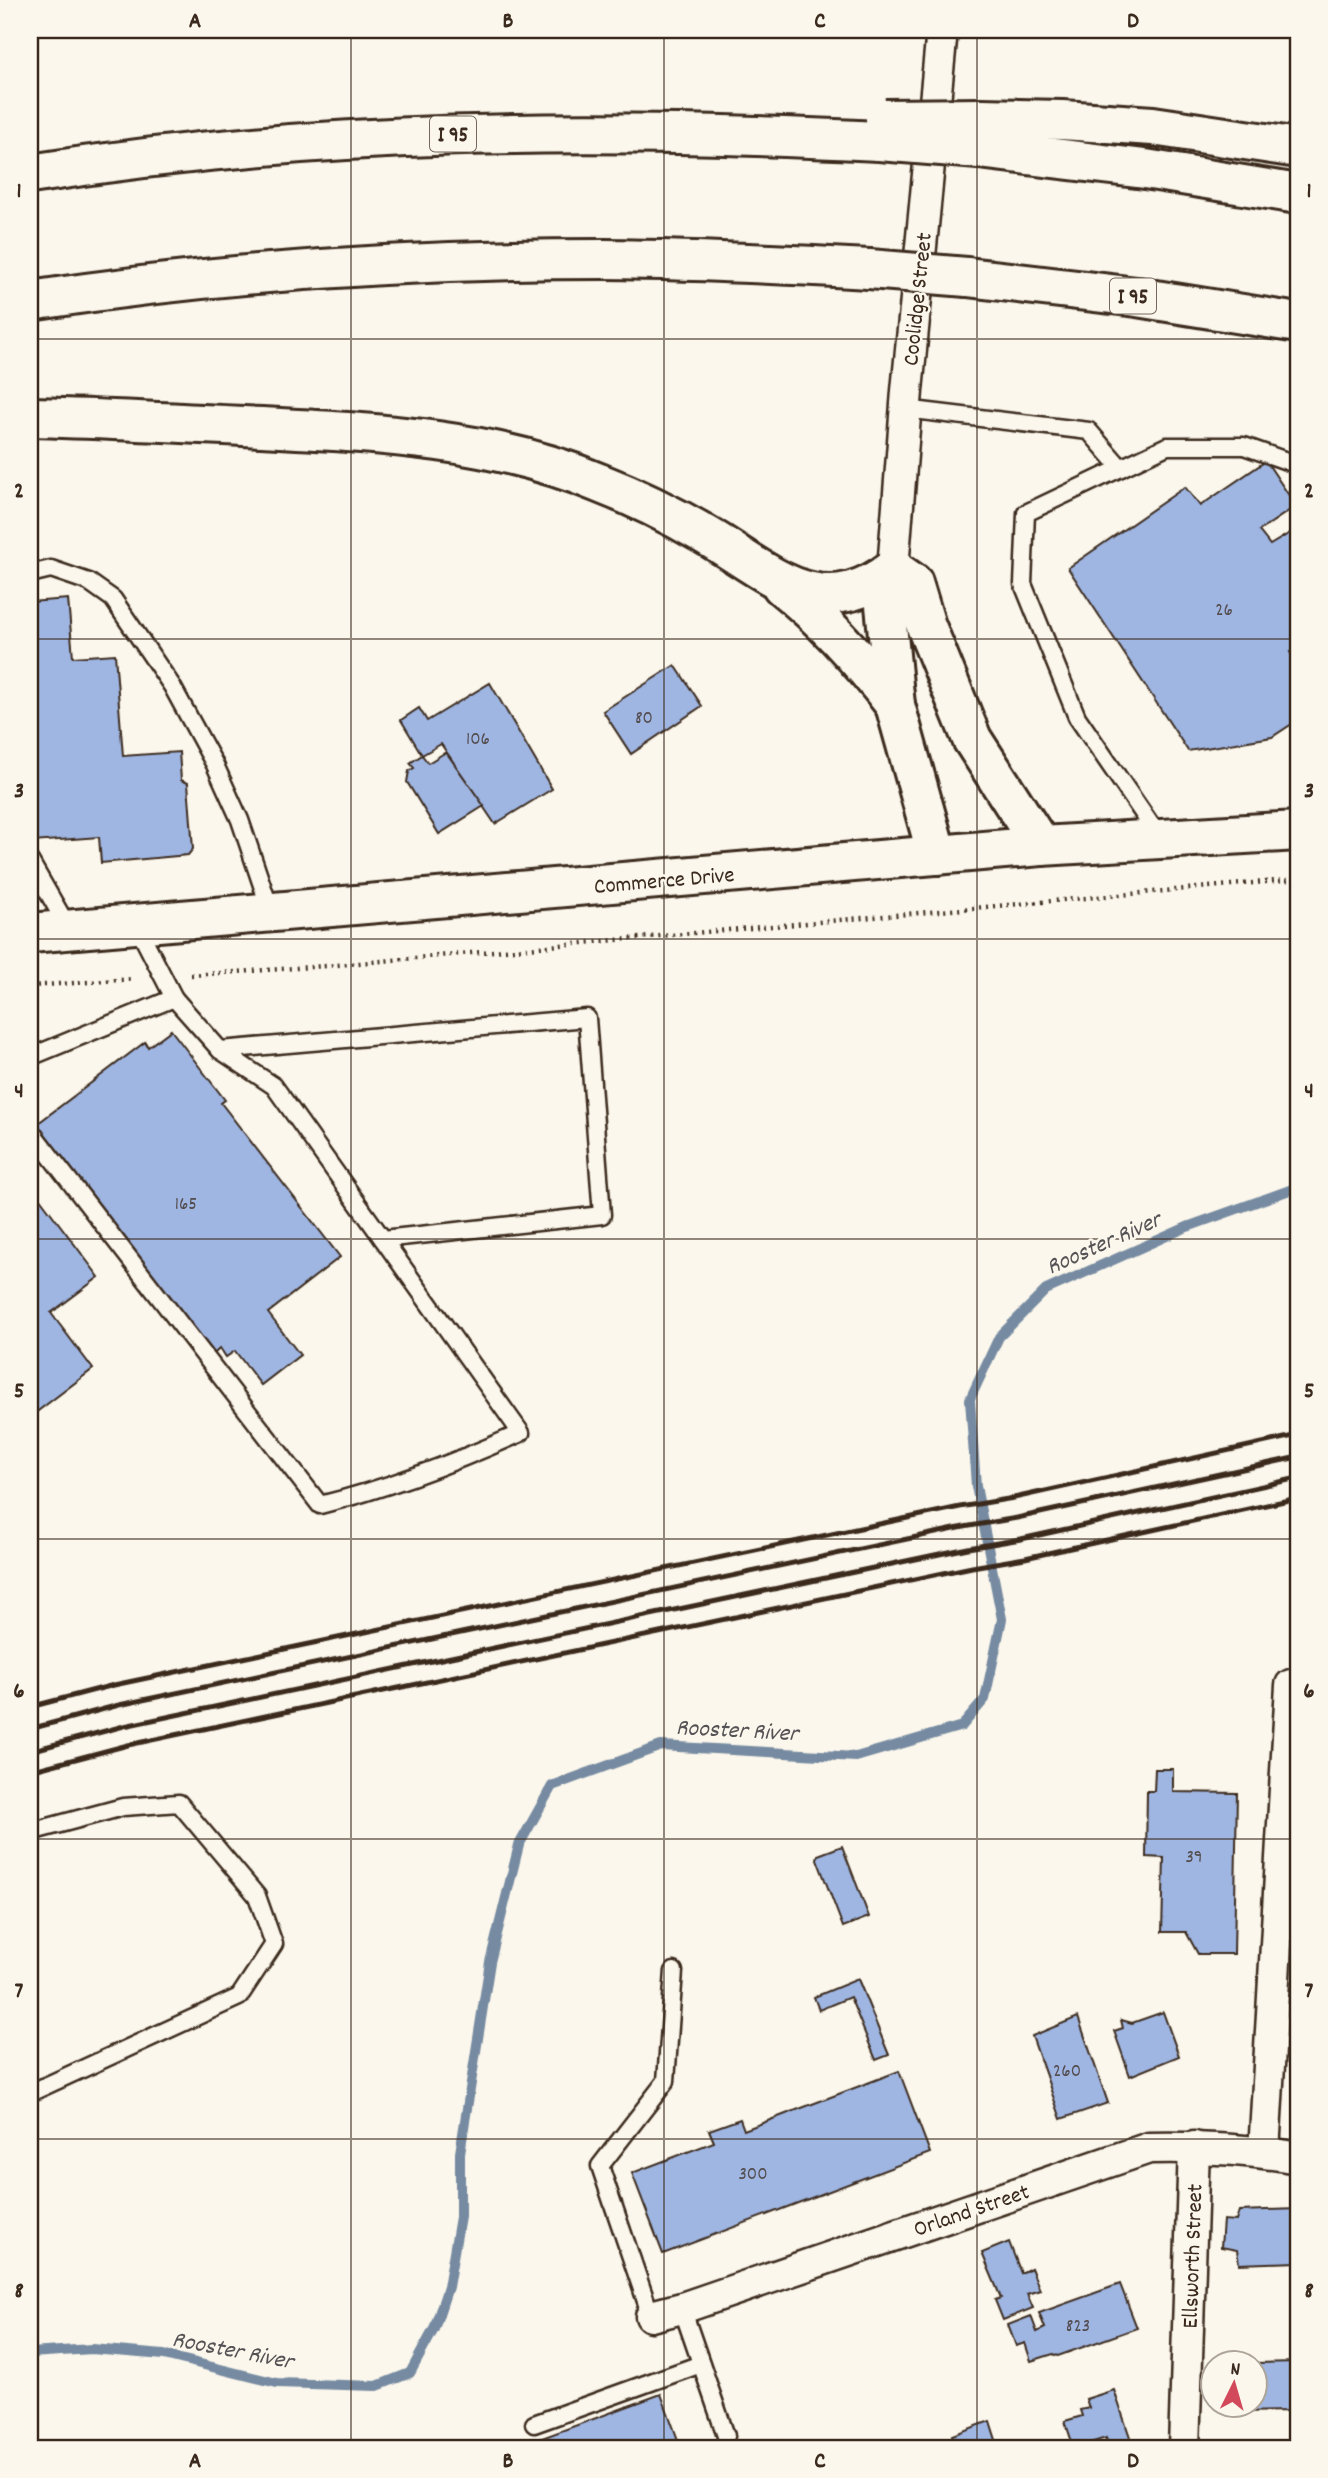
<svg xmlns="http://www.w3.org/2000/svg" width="1328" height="2478" font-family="Dekko,sans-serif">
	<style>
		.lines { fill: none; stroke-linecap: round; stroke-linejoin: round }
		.stream { stroke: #768aa1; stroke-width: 10 }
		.building { fill: #9fb6e3; stroke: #3b2a1e; stroke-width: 2 }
		.lane-casing { stroke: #3b2a1e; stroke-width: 21 }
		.street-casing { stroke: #3b2a1e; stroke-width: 35 }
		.secondary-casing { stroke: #3b2a1e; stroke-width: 44 }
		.highway-casing { stroke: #3b2a1e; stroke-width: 44 }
		.path { stroke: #3b2a1e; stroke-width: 4.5; stroke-dasharray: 2 5; stroke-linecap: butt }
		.lane { stroke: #fbf7ec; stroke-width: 16 }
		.street { stroke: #fbf7ec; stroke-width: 30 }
		.secondary { stroke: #fbf7ec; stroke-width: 38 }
		.highway { stroke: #fbf7ec; stroke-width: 38 }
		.rail { stroke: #3b2a1e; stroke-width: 5 }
		.highway-bridge-casing { stroke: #3b2a1e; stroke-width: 44; stroke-linecap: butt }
		.highway-bridge { stroke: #fbf7ec; stroke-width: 38 }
		.grid { fill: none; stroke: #3b2a1e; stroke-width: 2; stroke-opacity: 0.55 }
		.labels { text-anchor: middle; stroke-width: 5; stroke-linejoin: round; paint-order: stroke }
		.number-label { font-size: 19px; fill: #544d4f }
		.shield { fill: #fbf7ec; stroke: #75685c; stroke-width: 2 }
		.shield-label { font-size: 21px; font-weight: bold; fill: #3b2a1e }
		.street-label { font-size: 23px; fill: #3b2a1e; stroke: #fbf7ec }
		.water-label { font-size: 24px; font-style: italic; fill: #545254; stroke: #fbf7ec }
		.neatline { fill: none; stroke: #3b2a1e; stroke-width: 2.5 }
		.grid-label { font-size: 23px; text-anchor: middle; font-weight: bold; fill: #3b2a1e }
	</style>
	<rect width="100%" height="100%" fill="#fbf7ec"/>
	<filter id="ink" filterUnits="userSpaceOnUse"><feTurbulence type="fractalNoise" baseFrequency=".0143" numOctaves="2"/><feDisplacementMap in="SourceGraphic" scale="14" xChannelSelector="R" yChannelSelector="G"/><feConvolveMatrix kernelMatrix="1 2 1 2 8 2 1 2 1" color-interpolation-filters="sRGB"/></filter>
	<g filter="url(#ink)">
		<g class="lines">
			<path class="stream" d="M 30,2353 L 92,2349 L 164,2355 L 277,2383 L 377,2386 L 410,2373 L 434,2329 L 448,2287 L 460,2217 L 460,2153 L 490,1962 L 519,1845 L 552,1786 L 661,1746 L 856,1757 L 962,1726 L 985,1699 L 1002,1619 L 976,1486 L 970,1399 L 999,1337 L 1046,1290 L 1187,1227 L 1298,1187"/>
		</g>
		<g class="building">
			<path d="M 1266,461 L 1296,506 L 1259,531 L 1270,545 L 1290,533 L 1298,532 L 1298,647 L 1290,652 L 1298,663 L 1298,720 L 1272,737 L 1188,751 L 1068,568 L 1185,487 L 1200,506 Z"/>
			<path d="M 68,599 L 73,657 L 115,654 L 123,756 L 179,752 L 181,780 L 188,783 L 193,849 L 188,855 L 101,863 L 99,837 L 33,842 L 30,808 L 30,602 Z"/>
			<path d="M 675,665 L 702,706 L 631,754 L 603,711 Z"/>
			<path d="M 490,683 L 552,789 L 495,824 L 441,744 L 422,755 L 401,720 L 419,708 L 427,721 Z"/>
			<path d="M 446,752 L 484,806 L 439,834 L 407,782 L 409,771 L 414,768 L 410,763 L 422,755 L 428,763 Z"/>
			<path d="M 171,1030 L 225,1100 L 221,1103 L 340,1257 L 268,1313 L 300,1355 L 261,1385 L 235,1351 L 226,1357 L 220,1348 L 214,1354 L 37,1124 L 145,1042 L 148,1047 Z"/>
			<path d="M 30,1185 L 99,1277 L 51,1313 L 93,1369 L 30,1417 Z"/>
			<path d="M 1155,1769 L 1173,1769 L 1173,1792 L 1237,1793 L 1234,1954 L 1198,1954 L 1186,1932 L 1162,1932 L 1164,1858 L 1146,1857 L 1147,1791 L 1154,1791 Z"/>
			<path d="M 842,1846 L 869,1917 L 843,1927 L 817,1859 L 818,1855 Z"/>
			<path d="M 858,1979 L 889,2055 L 876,2060 L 850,1997 L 819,2010 L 814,1997 Z"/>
			<path d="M 1163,2012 L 1179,2056 L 1130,2076 L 1114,2031 L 1123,2028 L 1121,2020 L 1132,2023 Z"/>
			<path d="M 1078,2017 L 1108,2103 L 1061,2119 L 1032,2036 Z"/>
			<path d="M 899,2071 L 930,2153 L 663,2254 L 632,2173 L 714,2142 L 709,2130 L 740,2119 L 744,2130 Z"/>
			<path d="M 1298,2209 L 1298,2262 L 1239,2264 L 1237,2250 L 1221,2247 L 1223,2220 L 1236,2221 L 1239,2211 Z"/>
			<path d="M 1009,2242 L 1021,2273 L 1031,2268 L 1040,2290 L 1027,2294 L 1033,2308 L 1003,2320 L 995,2300 L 1001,2298 L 982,2253 Z"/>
			<path d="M 1120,2284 L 1137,2328 L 1058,2356 L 1053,2354 L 1031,2361 L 1025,2343 L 1016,2346 L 1008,2325 L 1031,2316 L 1037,2332 L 1045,2328 L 1039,2313 Z"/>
			<path d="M 1298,2362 L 1298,2411 L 1236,2412 L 1236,2404 L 1254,2404 L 1254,2363 Z"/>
			<path d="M 1114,2390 L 1132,2443 L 1109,2448 L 1106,2438 L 1074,2448 L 1065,2421 L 1082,2416 L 1080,2410 L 1089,2408 L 1086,2399 Z"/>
			<path d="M 661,2394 L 681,2448 L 533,2448 L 531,2442 Z"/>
			<path d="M 990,2421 L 997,2443 L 996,2447 L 957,2448 L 952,2435 Z"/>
			<path d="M 777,2441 L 780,2448 L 757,2448 Z"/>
		</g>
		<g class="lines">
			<defs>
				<g id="lane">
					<path d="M 905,409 L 1089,431 L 1121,468"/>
					<path d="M 30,574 L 51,569 L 89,582 L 113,599 L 172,686 L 215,765 L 240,820 L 271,912"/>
					<path d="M 1160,838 L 1077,717 L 1023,584 L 1026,513 L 1167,446 L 1244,446 L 1298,465"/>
					<path d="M 30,861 L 69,929"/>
					<path d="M 220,1050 L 587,1018 L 602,1215 L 383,1239"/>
					<path d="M 30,1057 L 174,998 L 136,924"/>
					<path d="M 30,1130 L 320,1505 C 389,1488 456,1462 521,1433 L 274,1086 L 220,1050 L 174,998"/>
					<path d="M 30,1832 L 123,1807 L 179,1803 L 257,1896 L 274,1944 L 239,1997 L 30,2093"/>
					<path d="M 682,2308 L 726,2436"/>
					<path d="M 651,2316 L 600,2166 L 666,2081 L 674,1971"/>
					<path d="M 534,2424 L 701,2364"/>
				</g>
				<g id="street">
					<path d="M 893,569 L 907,391 L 942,30"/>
					<path d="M 1264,2152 L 1291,1685"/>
					<path d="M 651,2316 L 682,2308 L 1149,2148 C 1199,2147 1248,2149 1298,2158"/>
					<path d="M 1184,2448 L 1194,2147"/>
				</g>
				<g id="secondary">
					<path d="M 937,855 L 895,705 L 885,605 L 893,569 L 913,583 L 926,626 L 972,739 L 1041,846"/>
					<path d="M 30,933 L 1041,846 L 1298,831"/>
				</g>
				<g id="highway">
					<path d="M 981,118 L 1062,120 L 1153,126 L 1298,148"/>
					<path d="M 979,149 L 1145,169 L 1298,194"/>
					<path d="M 30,174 C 311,129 595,127 879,141"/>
					<path d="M 967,277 L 1137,297 L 1298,323"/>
					<path d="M 30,301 C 220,272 413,259 605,259 C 693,260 781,264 869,269"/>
					<path d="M 30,417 C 107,419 185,423 262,427 C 376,433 492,438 599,483 C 635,497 670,514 704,534 C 768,571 819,627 893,569"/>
					<path d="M 782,586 C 825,620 862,662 895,705"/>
				</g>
			</defs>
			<use href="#lane" class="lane-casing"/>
			<use href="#street" class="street-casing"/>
			<use href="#secondary" class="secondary-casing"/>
			<use href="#highway" class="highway-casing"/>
			<g class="path">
				<path d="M 191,975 L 326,966 L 1298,879"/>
				<path d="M 30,986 L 134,979"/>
			</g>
			<use href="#lane" class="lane"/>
			<use href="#street" class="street"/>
			<use href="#secondary" class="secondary"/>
			<use href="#highway" class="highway"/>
			<g class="rail">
				<path d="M 30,1707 L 114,1685 L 960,1507 L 1014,1498 L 1298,1435"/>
				<path d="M 30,1729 L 119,1705 L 964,1527 L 1017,1518 L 1298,1457"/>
				<path d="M 30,1751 L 124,1726 L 968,1548 L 1021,1539 L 1298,1478"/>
				<path d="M 30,1771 L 128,1745 L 972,1567 L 1025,1558 L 1298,1498"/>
			</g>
			<defs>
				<g id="highway-bridge">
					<path d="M 885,119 L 981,118"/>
					<path d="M 879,141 L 979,149"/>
					<path d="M 869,269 L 967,277"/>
				</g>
			</defs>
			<use href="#highway-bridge" class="highway-bridge-casing"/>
			<use href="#highway-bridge" class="highway-bridge"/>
		</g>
	</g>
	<path class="grid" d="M 351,30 L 351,2448M 664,30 L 664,2448M 977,30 L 977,2448M 30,339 L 1298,339M 30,639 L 1298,639M 30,939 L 1298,939M 30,1239 L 1298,1239M 30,1539 L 1298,1539M 30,1839 L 1298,1839M 30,2139 L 1298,2139"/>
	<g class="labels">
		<g class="number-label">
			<text x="1224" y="615">26</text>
			<text x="644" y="723">80</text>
			<text x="478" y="744">106</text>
			<text x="186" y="1209">165</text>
			<text x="1194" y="1862">39</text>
			<text x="1067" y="2076">260</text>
			<text x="753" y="2179">300</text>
			<text x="1078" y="2331">823</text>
		</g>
		<g class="shield">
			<rect x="430" y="116.5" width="46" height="35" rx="5"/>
			<rect x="1110" y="278.5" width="46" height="35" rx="5"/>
		</g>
		<g class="shield-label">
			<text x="453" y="141">I 95</text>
			<text x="1133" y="303">I 95</text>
		</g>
		<g class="street-label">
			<text transform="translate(916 299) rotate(-84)" y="8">Coolidge Street</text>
			<text transform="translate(664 879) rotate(-5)" y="8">Commerce Drive</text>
			<text transform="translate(971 2209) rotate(-19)" y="8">Orland Street</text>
			<text transform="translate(1191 2256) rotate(-88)" y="8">Ellsworth Street</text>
		</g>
		<g class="water-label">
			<text transform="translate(1103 1242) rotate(-24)" y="8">Rooster River</text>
			<text transform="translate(737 1729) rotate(3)" y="8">Rooster River</text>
			<text transform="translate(233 2349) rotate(11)" y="8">Rooster River</text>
		</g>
	</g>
	<rect width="1328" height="2478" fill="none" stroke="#fbf7ec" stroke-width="77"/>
	<g transform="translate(1234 2384) rotate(5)"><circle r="33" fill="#fbf7ec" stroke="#aea59a" stroke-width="2"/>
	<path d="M0-5L12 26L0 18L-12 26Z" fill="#d1495b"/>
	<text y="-10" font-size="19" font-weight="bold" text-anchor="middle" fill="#3b2a1e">N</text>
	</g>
	<rect x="38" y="38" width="1252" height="2402" class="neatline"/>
	<g class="grid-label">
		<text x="195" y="27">A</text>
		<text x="508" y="27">B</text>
		<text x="820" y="27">C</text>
		<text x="1133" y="27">D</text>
		<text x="19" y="197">1</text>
		<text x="1309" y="197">1</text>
		<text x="19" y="497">2</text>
		<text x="1309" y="497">2</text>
		<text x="19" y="797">3</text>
		<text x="1309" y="797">3</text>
		<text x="19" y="1097">4</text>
		<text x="1309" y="1097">4</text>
		<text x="19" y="1397">5</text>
		<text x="1309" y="1397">5</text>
		<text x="19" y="1697">6</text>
		<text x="1309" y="1697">6</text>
		<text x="19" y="1997">7</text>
		<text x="1309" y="1997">7</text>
		<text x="19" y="2297">8</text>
		<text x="1309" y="2297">8</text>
		<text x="195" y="2467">A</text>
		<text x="508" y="2467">B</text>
		<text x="820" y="2467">C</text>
		<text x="1133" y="2467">D</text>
	</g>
</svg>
